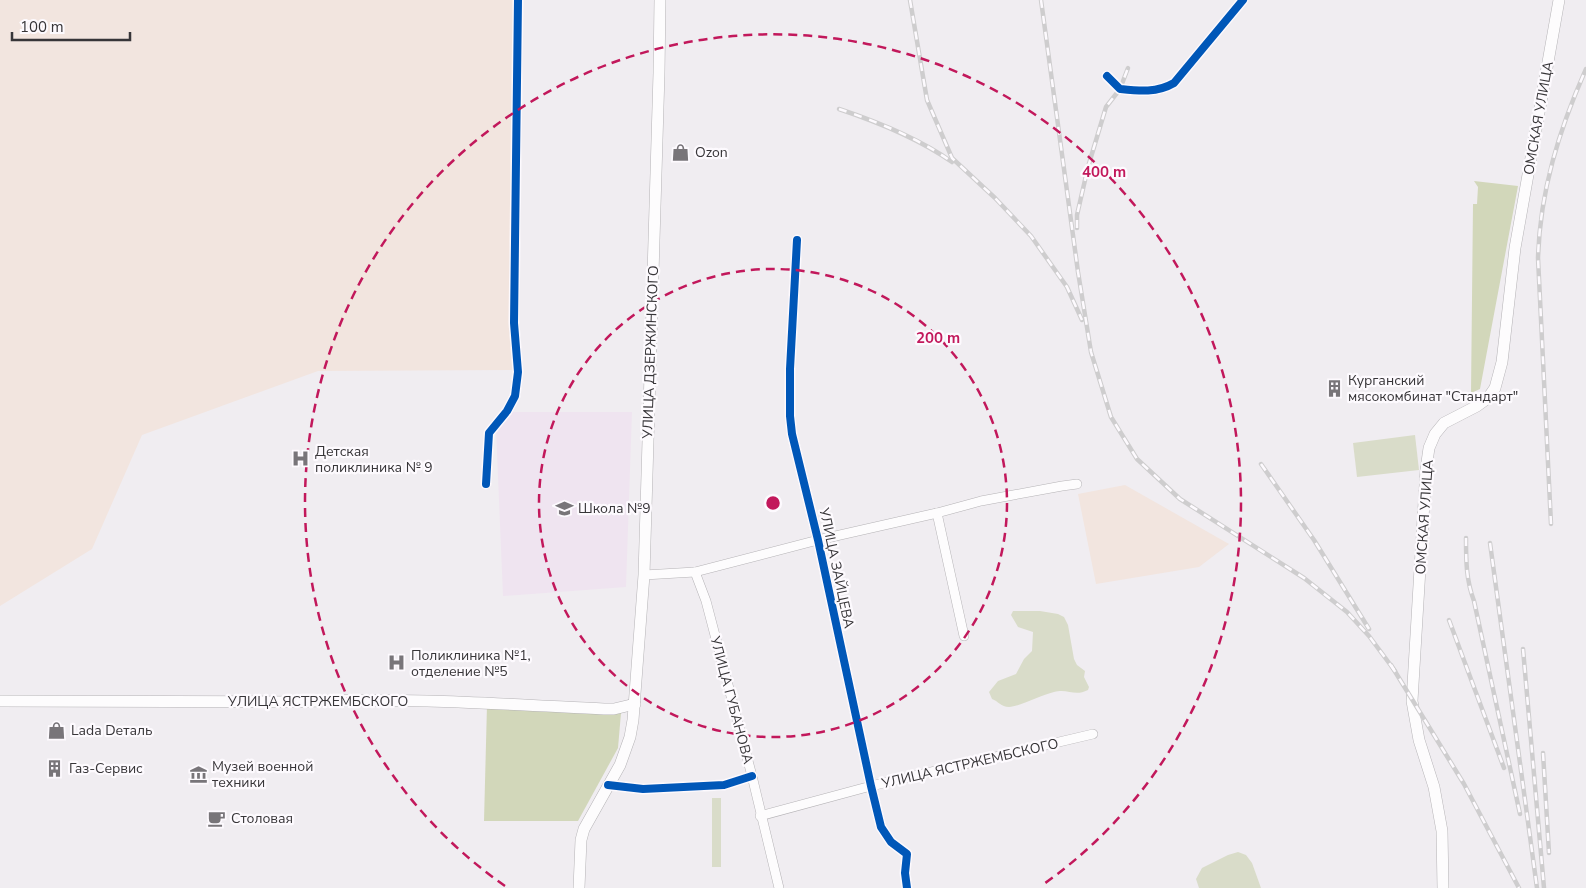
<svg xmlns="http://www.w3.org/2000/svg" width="1586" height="888" font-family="'Nunito Sans',sans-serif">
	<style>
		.industrial { fill: #f2e5df }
		.education { fill: #efe4f0 }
		.green { fill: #d9dcc9 }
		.forest { fill: #d2d7ba }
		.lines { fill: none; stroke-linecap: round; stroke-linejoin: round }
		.minor-casing { stroke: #b5b3b6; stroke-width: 10 }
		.major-casing { stroke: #b5b3b6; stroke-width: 12 }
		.minor { stroke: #fdfcfd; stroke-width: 9 }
		.major { stroke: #fdfcfd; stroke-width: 11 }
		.rail-casing { stroke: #cecdce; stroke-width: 4.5 }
		.rail { stroke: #fdfafe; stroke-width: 2.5; stroke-dasharray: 8; stroke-linecap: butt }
		.cycleway-casing { stroke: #fdfafe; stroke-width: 11 }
		.cycleway { stroke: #0057b8; stroke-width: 8 }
		.ring { fill: none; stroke: #c2185b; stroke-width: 2.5; stroke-dasharray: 9 6 }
		.labels { text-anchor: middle; stroke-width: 4.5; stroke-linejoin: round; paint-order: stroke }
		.street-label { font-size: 14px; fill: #373538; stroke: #fdfafe }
		.poi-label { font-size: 14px; fill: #373538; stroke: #fdfafe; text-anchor: start }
		.centre { fill: #c2185b; stroke: #fdfafe; stroke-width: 2.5 }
		.ring-label { font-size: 15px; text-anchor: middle; font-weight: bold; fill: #c2185b; stroke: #fdfafe; stroke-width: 4.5; stroke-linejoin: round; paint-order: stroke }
	</style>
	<rect width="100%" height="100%" fill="#f0edf1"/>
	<g class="industrial">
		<path d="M 0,0 L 513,0 L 513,370 L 318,371 L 142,435 L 92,549 L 0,606 Z"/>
		<path d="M 1125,485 L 1229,544 L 1199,567 L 1096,584 L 1078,494 Z"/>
	</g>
	<path class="education" d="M 510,412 L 632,412 L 626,587 L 503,596 L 496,429 Z"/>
	<g class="green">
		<path d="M 1415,435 L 1419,470 L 1357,477 L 1353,443 Z"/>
		<path d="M 1013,611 L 1040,611 L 1058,614 L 1064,617 L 1068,625 L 1074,659 L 1077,665 L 1085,671 L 1084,677 L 1089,687 L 1088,690 C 1074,697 1068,688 1054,692 C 1041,695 1021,706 1009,707 C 1001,707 998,701 992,699 L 989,692 L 998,681 L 1016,674 L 1024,659 L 1032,651 L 1033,632 L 1018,627 L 1011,615 Z"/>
		<rect x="712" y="798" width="9" height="69"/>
		<path d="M 1238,852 L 1246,855 L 1252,863 L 1261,888 L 1199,888 L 1196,879 L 1202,868 L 1228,855 Z"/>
	</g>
	<g class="forest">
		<path d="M 1474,181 L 1518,186 L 1480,389 L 1471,393 L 1473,204 L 1477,204 L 1478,187 Z"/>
		<path d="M 487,705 L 621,713 L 618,748 L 578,821 L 484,821 Z"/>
	</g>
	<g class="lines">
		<defs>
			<g id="minor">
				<path d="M 1107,76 L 1120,89 C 1139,91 1157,93 1174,83 L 1243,0"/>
				<path d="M 797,240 L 790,369 L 790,416 L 792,434 L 818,540 L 871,786 L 881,827 L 891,842 L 907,854 L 905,873 L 907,888"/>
				<path d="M 486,484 L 489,433 L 507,411 L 515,396 L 518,372 L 514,323 L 518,0"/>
				<path d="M 937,513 L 964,636"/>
				<path d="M 695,572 L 706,601 L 752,776 L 779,888"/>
				<path d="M 644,575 L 695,572 L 818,540 L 937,513 L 981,501 L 1062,486 L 1077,484"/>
				<path d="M 608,785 L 643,789 L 724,785 L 752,776"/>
				<path d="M 760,816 L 871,786 L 1093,734"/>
			</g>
			<g id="major">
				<path d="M 0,701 L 294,702 C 397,697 501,704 604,709 L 614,709 L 635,704"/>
				<path d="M 579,888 L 581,840 L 584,829 L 620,765 L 630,737 L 633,720 L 644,575 L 659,73 L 660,0"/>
				<path d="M 1443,888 L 1442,831 L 1434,787 L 1419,740 L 1412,701 L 1426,469 L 1429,448 L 1435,434 L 1444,423 L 1477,406 L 1488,398 L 1495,388 L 1502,362 L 1515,248 L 1559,0"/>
			</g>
		</defs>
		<use href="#minor" class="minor-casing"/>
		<use href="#major" class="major-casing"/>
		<use href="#minor" class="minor"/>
		<use href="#major" class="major"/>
		<defs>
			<g id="rail">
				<path d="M 910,0 L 927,100 L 952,158 L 995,198 L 1031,236 L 1067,287 L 1082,320"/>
				<path d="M 1041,0 L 1078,272 L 1091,352 L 1111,417 L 1137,459 L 1180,499 L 1304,578 L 1347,612 L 1369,636 L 1395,671"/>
				<path d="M 839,109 C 878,122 918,138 952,162"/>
				<path d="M 1077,228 L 1077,215 L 1088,167 L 1106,107 L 1120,89 L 1128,68"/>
				<path d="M 1261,464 L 1314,540 L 1369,629"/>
				<path d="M 1551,524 L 1538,258 C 1540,191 1559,130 1586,69"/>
				<path d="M 1466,538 C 1466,560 1466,580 1474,601 L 1520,814"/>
				<path d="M 1490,543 L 1537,888"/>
				<path d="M 1449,620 L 1504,768"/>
				<path d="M 1523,649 L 1544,888"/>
				<path d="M 1391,665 L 1464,784 L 1519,888"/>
				<path d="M 1543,753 L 1549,853"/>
			</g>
		</defs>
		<use href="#rail" class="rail-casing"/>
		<use href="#rail" class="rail"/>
		<defs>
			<g id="cycleway">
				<path d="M 1107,76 L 1120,89 C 1139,91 1157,93 1174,83 L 1243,0"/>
				<path d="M 797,240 L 790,369 L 790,416 L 792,434 L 818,540 L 871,786 L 881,827 L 891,842 L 907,854 L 905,873 L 907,888"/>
				<path d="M 486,484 L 489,433 L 507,411 L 515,396 L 518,372 L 514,323 L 518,0"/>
				<path d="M 608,785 L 643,789 L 724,785 L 752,776"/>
			</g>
		</defs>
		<use href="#cycleway" class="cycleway-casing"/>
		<use href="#cycleway" class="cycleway"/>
	</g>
	<g class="ring">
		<circle cx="773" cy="503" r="234"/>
		<path d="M505 886A468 468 0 1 1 1041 886"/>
	</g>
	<defs>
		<symbol id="shop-bare" viewBox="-9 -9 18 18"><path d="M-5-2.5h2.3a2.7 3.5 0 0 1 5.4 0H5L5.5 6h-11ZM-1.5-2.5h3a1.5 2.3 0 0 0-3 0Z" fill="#787579" stroke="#fdfafe" stroke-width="2.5" paint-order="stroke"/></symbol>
		<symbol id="building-bare" viewBox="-9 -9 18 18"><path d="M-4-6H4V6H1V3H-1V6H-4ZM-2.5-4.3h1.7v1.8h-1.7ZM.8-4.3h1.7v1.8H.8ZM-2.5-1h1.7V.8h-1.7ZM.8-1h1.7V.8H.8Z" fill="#787579" stroke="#fdfafe" stroke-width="2.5" paint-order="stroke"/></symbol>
		<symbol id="hospital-bare" viewBox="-9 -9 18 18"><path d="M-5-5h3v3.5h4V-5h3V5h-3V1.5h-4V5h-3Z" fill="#787579" stroke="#fdfafe" stroke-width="2.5" paint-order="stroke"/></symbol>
		<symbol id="school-bare" viewBox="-9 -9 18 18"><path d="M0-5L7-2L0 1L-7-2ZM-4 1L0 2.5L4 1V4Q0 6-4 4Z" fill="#787579" stroke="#fdfafe" stroke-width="2.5" paint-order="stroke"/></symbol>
		<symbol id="museum-bare" viewBox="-9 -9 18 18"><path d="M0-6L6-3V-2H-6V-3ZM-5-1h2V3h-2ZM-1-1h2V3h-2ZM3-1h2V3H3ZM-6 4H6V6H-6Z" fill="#787579" stroke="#fdfafe" stroke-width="2.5" paint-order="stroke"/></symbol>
		<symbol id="cafe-bare" viewBox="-9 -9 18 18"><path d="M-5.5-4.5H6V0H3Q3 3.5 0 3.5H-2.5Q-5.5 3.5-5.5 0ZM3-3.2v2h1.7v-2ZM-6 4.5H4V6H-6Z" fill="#787579" stroke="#fdfafe" stroke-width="2.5" paint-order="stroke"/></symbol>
	</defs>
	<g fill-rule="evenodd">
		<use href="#shop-bare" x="668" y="140" width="25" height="25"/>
		<use href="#building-bare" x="1322" y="376" width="25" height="25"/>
		<use href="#hospital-bare" x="288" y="446" width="25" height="25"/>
		<use href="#school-bare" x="552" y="496" width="25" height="25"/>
		<use href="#hospital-bare" x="384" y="650" width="25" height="25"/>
		<use href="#shop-bare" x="44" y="718" width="25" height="25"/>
		<use href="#building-bare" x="42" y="756" width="25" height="25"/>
		<use href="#museum-bare" x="186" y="762" width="25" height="25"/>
		<use href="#cafe-bare" x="204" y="806" width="25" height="25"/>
	</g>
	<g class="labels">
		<g class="street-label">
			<text transform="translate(1538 118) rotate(-80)" y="5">ОМСКАЯ УЛИЦА</text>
			<text transform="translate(650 352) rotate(-88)" y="5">УЛИЦА ДЗЕРЖИНСКОГО</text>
			<text transform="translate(1424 517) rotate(-86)" y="5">ОМСКАЯ УЛИЦА</text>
			<text transform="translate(837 568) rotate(78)" y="5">УЛИЦА ЗАЙЦЕВА</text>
			<text transform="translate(732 700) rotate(75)" y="5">УЛИЦА ГУБАНОВА</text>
			<text x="318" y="706">УЛИЦА ЯСТРЖЕМБСКОГО</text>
			<text transform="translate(970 763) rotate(-13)" y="5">УЛИЦА ЯСТРЖЕМБСКОГО</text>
		</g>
		<g class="poi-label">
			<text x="695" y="157">Ozon</text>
			<text x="1348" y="385">Курганский<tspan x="1348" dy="16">мясокомбинат "Стандарт"</tspan></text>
			<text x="315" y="456">Детская<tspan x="315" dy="16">поликлиника № 9</tspan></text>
			<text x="578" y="513">Школа №9</text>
			<text x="411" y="660">Поликлиника №1,<tspan x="411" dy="16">отделение №5</tspan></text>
			<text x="71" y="735">Lada Dеталь</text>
			<text x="212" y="771">Музей военной<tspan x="212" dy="16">техники</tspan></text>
			<text x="69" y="773">Газ-Сервис</text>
			<text x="231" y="823">Столовая</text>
		</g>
	</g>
	<circle cx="773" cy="503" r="8" class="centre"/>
	<g class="ring-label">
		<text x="1104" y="177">400 m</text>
		<text x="938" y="343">200 m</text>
	</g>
	<path d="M12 32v8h118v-8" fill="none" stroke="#373538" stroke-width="2.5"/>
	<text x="20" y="32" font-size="15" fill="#373538" stroke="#fdfafe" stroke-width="4" paint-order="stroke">100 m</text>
</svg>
